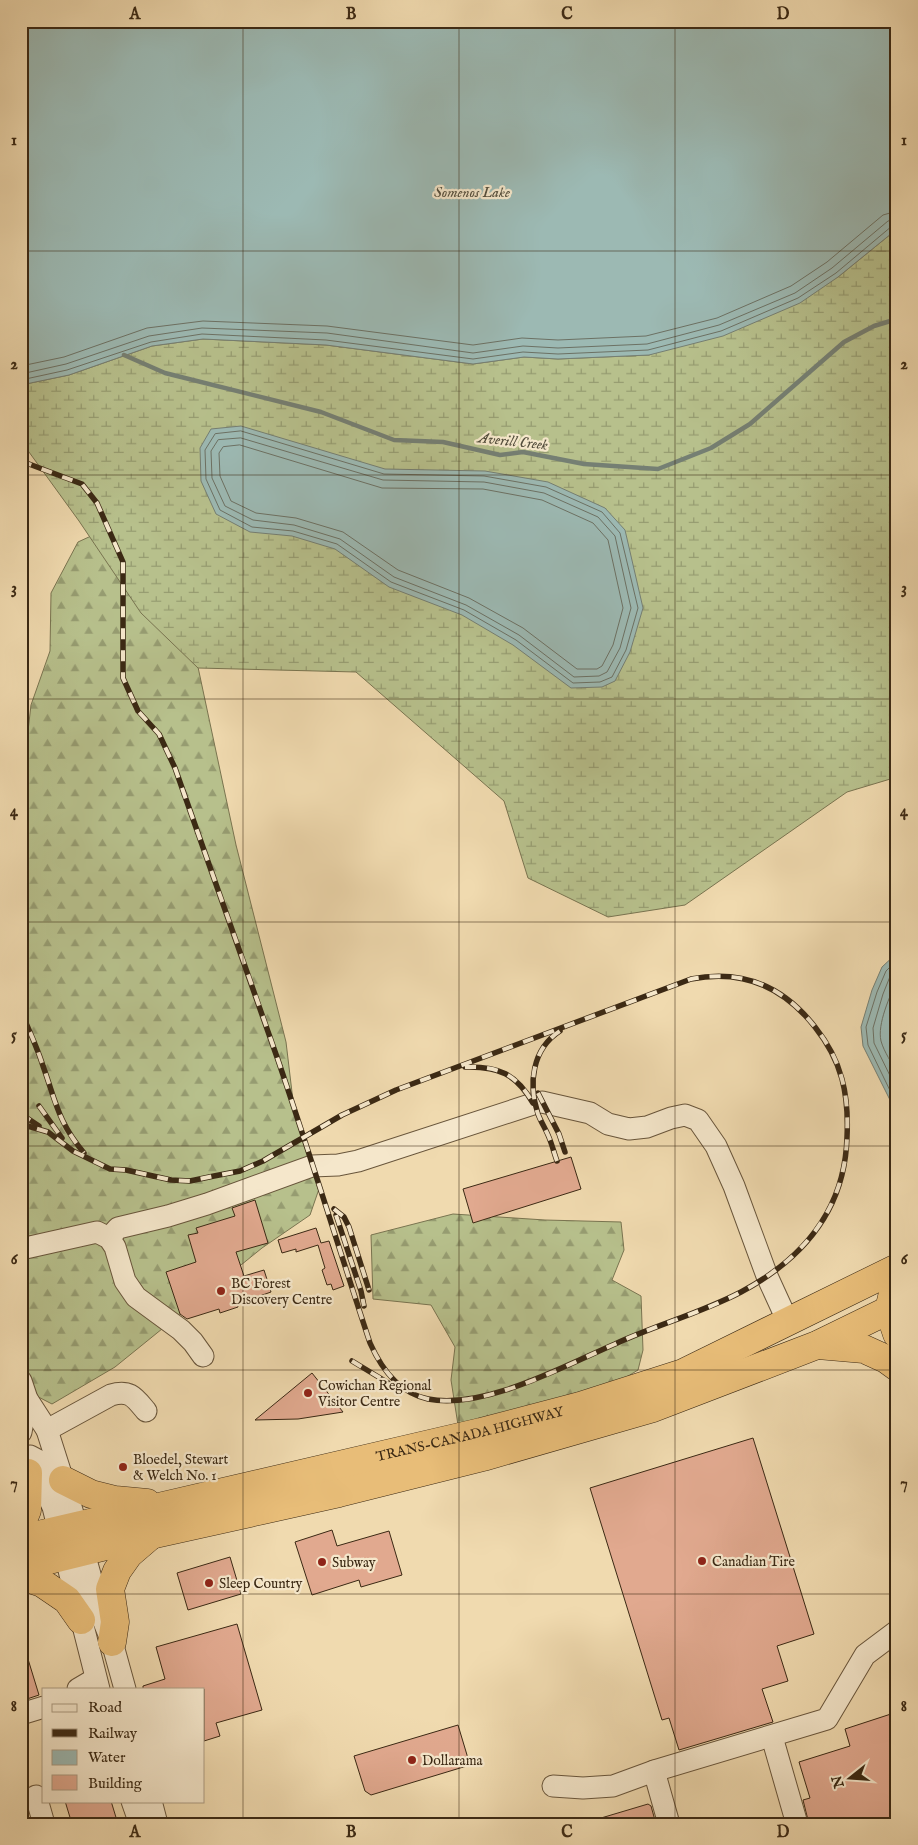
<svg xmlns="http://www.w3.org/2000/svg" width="918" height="1845" font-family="'IM FELL English',serif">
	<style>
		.forest { fill: url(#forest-firs); stroke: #797450 }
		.wetland { fill: url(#wetland-marsh); stroke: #797450 }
		.water { fill: #9cb9b3; stroke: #757f73 }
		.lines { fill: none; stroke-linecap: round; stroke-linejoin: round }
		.shore { stroke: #6c7164; stroke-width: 1 }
		.stream { stroke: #757f73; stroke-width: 4.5 }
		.building { fill: #e1a98f; stroke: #3b2914 }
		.minor-casing { stroke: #68553b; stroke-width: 23 }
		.highway-casing { stroke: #3b2914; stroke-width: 29 }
		.minor { stroke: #f5e7cb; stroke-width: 21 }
		.highway { stroke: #e8bd78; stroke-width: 28 }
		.rail-casing { stroke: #3b2914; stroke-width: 5.5 }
		.rail { stroke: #f5e7cb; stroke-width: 4; stroke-dasharray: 11; stroke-linecap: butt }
		.grid { fill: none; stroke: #3b2914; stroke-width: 1; stroke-opacity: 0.55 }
		.poi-dot { fill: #8f2418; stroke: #f5e7cb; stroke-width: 2 }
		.labels { text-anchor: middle; stroke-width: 4.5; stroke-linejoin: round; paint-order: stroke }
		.poi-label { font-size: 14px; fill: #3b2914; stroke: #f5e7cb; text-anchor: start }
		.street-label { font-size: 14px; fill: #3b2914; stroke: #f5e7cb }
		.water-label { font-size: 15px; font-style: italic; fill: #534d3c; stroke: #f5e7cb }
		.neatline { fill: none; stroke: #3b2914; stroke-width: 2 }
		.grid-label { font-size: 16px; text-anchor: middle; font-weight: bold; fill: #3b2914 }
	</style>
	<defs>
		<pattern id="forest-firs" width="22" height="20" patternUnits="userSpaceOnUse" patternTransform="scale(1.25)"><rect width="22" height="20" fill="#b7c08c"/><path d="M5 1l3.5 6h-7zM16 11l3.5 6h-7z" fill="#969c71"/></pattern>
		<pattern id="wetland-marsh" width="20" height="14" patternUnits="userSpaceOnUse" patternTransform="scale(1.25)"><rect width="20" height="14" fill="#b7c08c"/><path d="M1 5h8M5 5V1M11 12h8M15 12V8" fill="none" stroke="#969c71"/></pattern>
	</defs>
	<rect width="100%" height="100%" fill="#f0daaf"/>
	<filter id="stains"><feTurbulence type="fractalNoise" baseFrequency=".004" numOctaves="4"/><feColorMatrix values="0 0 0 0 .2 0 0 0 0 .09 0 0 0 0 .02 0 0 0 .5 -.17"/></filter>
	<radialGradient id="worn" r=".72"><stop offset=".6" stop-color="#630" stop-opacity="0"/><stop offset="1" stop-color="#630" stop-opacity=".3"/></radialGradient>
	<g class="forest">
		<path d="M 128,519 L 189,625 L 236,845 L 286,1042 L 294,1109 L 320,1186 L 310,1215 L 262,1248 L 115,1367 L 52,1404 L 21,1388 L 21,762 L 25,757 L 31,705 L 50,651 L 51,593 L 78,542 Z"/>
		<path d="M 453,1214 L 545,1220 L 621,1222 L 624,1250 L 612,1280 L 641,1296 L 643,1350 L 638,1370 L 610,1387 L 458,1425 L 451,1380 L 455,1347 L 431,1305 L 373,1299 L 371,1235 Z"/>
	</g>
	<path class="wetland" d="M 897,229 L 897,777 L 847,792 L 685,905 L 608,917 L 528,878 L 504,801 L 356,672 L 198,668 L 141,613 L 79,521 L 21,441 L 21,385 L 69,375 L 152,346 L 203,339 L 326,345 L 473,364 L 524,357 L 558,359 L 649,355 L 838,277 Z"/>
	<g class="water">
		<path d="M 21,21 L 897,21 L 897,229 L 838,277 L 800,303 L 723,336 L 649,355 L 558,359 L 524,357 L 473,364 L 326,345 L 203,339 L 152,346 L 69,375 L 21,385 Z"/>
		<path d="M 241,426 L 385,469 L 485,471 L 548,482 L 605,508 L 625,530 L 643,608 L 630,652 L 615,681 L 602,687 L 571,688 L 513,645 L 462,615 L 389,587 L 335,549 L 292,536 L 250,532 L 216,514 L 201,481 L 200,448 L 211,429 Z"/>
		<path d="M 897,953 L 897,1114 L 863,1046 L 861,1027 L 872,990 L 882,967 Z"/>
	</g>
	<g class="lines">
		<g class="shore">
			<path d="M 21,366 L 64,357 L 147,328 L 203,321 L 327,326 L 473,345 L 522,338 L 558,340 L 646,336 L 717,318 L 791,286 L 827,262 L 883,215 L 897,211"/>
			<path d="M 21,374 L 66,364 L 149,336 L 202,328 L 327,333 L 473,353 L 523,346 L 558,348 L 647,344 L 719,325 L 795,293 L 832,268 L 888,221 L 897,219"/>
			<path d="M 21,380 L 67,370 L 151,342 L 202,334 L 326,340 L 473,359 L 523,352 L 558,354 L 648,350 L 721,331 L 798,298 L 836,273 L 892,226 L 897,225"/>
			<path d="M 241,431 L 384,474 L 484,476 L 546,487 L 602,512 L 620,533 L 638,608 L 626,650 L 612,677 L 600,682 L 573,683 L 516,640 L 464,610 L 391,582 L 337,544 L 293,531 L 252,527 L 220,510 L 206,479 L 205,450 L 215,434 Z"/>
			<path d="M 241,438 L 383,480 L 484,482 L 544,493 L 598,517 L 615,536 L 631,608 L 620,648 L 607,672 L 599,676 L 574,677 L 519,635 L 466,605 L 394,577 L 340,539 L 294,525 L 253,520 L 225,506 L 212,478 L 211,451 L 218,440 Z"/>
			<path d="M 240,445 L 382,488 L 483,489 L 542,500 L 593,523 L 608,540 L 623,608 L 613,645 L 602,666 L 597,669 L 577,669 L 523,628 L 469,598 L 398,570 L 343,532 L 296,518 L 256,513 L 231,501 L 220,476 L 219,453 L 223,447 Z"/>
			<path d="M 897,960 L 886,971 L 877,992 L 866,1027 L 868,1045 L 897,1105"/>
			<path d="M 897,969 L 891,974 L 883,994 L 873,1028 L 874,1043 L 897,1090"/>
			<path d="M 897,980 C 890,996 877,1024 881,1041 C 884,1052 892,1063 897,1073"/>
		</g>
		<path class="stream" d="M 124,355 L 165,373 L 321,412 L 394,440 L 443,442 L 500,455 L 523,452 L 584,464 L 658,469 L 711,448 L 750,424 L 844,342 L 874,326 L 897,319"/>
	</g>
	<g class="building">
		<path d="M 571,1157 L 581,1189 L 473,1223 L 463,1189 Z"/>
		<path d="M 255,1200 L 268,1243 L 236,1252 L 244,1276 L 264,1270 L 271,1292 L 237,1304 L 238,1307 L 220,1313 L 219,1309 L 187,1319 L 180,1314 L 166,1272 L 196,1262 L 188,1235 L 198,1233 L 196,1228 L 235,1216 L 232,1208 Z"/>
		<path d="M 316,1228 L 321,1243 L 329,1241 L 344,1286 L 333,1290 L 331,1284 L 327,1285 L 322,1270 L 325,1268 L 318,1245 L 296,1252 L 296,1249 L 282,1253 L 278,1240 Z"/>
		<path d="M 312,1373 L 343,1412 L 298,1419 L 255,1420 Z"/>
		<path d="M 753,1438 L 814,1634 L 777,1646 L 788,1681 L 762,1689 L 773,1722 L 679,1750 L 669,1718 L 662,1720 L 590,1488 Z"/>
		<path d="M 332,1530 L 337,1546 L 389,1531 L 402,1575 L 361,1587 L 359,1580 L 312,1595 L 295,1542 Z"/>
		<path d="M 230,1557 L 241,1594 L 188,1610 L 177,1573 Z"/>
		<path d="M 237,1624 L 262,1710 L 216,1723 L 220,1736 L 204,1741 L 204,1689 L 143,1689 L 143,1686 L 165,1679 L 156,1647 Z"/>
		<path d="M 24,1646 L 39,1695 L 21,1701 L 21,1647 Z"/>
		<path d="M 897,1712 L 897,1824 L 809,1824 L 803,1800 L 810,1798 L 799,1762 L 850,1746 L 845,1729 Z"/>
		<path d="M 458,1725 L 470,1765 L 371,1795 L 365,1791 L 354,1756 Z"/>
		<path d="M 65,1801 L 111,1801 L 118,1824 L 72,1824 Z"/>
		<path d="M 648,1804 L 651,1806 L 656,1824 L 591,1824 L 591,1821 Z"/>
	</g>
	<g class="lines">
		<defs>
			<g id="minor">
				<path d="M 109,1238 L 118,1228 L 168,1216 L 207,1204 L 312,1166 L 338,1165 L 358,1161 L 536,1103 L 542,1102 L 590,1113 L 608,1124 L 629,1129 L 647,1127 L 671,1118 L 685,1115 L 698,1120 L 716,1146 L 734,1186 L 767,1276 L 788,1322"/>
				<path d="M 21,1249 L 97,1232 L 109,1238 L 115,1247 L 125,1281 L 136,1297 L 181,1330 L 193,1342 L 203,1356"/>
				<path d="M 21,1381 L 27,1399 L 47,1430 L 68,1496 L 102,1617 L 112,1642 L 125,1689"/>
				<path d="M 47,1430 L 111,1395 C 130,1389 135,1398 146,1411"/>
				<path d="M 21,1432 L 27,1399"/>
				<path d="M 21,1459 L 30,1456 L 47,1465 L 62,1480"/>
				<path d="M 21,1469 C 37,1481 45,1488 53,1507 L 99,1689"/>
				<path d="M 78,1689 L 95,1679"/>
				<path d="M 21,1714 L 44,1707"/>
				<path d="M 772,1737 L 797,1824"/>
				<path d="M 654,1771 L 669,1824"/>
				<path d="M 553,1786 L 583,1788 L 613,1786 L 654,1771 L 827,1719 L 865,1655 L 897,1631"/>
				<path d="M 36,1796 L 44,1824"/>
				<path d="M 132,1801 L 140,1824"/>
				<path d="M 151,1801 L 157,1824"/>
			</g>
			<g id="highway">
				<path d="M 893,1293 L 889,1310 L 897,1334"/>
				<path d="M 818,1345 L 864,1349 L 886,1359 L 897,1367"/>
				<path d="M 63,1480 L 91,1494 L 115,1500 L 147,1503"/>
				<path d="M 21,1525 L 27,1510 L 28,1473"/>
				<path id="s1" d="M 21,1539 L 481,1432 L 580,1406 L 683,1373 L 897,1268"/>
				<path d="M 21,1567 L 151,1535 L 339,1493 L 483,1457 L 653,1408 L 817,1345 L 897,1306"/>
				<path d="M 21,1576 L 42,1583 L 67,1600 L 81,1620"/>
				<path d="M 112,1642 L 115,1622 L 110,1589 L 117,1571 L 129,1554 L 150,1536"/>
			</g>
		</defs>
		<use href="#minor" class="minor-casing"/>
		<use href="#highway" class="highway-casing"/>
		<use href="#minor" class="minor"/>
		<use href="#highway" class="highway"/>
		<defs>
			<g id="rail">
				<path d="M 21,461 L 82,484 L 97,503 L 123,562 L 123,678 L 138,711 L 159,734 L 175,768 C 209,865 244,962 278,1060 C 310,1154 339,1249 370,1343 C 381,1368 399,1393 428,1399 C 484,1410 564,1366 615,1344 C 656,1325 701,1313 741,1292 C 803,1259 845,1209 847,1137 C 849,1094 842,1061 815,1027 C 783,986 742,969 691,979 L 396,1090 L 342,1115 L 263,1161 L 240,1171 L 214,1176 L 190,1181 L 171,1180 L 126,1170 L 110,1169 L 73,1151 L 48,1132 L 21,1124"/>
				<path d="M 21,1012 C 29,1030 37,1047 43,1066 C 56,1102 58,1122 84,1153"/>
				<path d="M 465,1067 C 499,1066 516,1074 533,1103"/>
				<path d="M 538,1093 L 559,1134 L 565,1152"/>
				<path d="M 39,1106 L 62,1138"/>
				<path d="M 21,1114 L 39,1126"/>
				<path d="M 557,1161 C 554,1153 552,1144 548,1135 C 545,1128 541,1122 538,1114 C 528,1084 532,1049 560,1031"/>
				<path d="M 334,1209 L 344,1217 L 349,1227 L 369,1290"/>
				<path d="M 336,1215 L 361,1291 L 364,1306"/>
				<path d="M 352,1361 L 395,1387"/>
			</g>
		</defs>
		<use href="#rail" class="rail-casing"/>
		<use href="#rail" class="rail"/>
	</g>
	<path class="grid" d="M 243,21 L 243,1824M 459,21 L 459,1824M 675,21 L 675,1824M 21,251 L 897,251M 21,475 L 897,475M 21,699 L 897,699M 21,922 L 897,922M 21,1146 L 897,1146M 21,1370 L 897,1370M 21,1594 L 897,1594"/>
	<g class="poi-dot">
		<circle cx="221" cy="1291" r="5"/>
		<circle cx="308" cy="1393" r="5"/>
		<circle cx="123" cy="1467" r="5"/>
		<circle cx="702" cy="1561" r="5"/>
		<circle cx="322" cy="1562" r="5"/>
		<circle cx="209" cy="1583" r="5"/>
		<circle cx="412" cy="1760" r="5"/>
	</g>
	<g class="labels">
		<g class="poi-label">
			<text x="231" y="1288">BC Forest<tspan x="231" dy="16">Discovery Centre</tspan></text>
			<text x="318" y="1390">Cowichan Regional<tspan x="318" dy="16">Visitor Centre</tspan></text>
			<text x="133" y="1464">Bloedel, Stewart<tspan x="133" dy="16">&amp; Welch No. 1</tspan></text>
			<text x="712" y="1566">Canadian Tire</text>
			<text x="332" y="1567">Subway</text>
			<text x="219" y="1588">Sleep Country</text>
			<text x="422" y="1765">Dollarama</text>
		</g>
		<g class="street-label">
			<text dy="5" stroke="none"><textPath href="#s1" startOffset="461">TRANS-CANADA HIGHWAY</textPath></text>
		</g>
		<g class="water-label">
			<text x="472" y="197">Somenos Lake</text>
			<text transform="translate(513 441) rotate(6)" y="5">Averill Creek</text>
		</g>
	</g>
	<rect width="918" height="1845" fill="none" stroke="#f0daaf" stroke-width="55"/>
	<rect x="42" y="1688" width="162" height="115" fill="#f5e7cb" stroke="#ab9b82"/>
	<rect x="52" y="1704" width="25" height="8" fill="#f5e7cb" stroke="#ab9b82"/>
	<text x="88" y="1712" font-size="15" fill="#3b2914">Road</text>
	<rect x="52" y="1729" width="25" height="8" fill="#3b2914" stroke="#ab9b82"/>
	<text x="88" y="1738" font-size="15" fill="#3b2914">Railway</text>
	<rect x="52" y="1750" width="25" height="15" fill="#9cb9b3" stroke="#ab9b82"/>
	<text x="88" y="1762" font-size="15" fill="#3b2914">Water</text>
	<rect x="52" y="1775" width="25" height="15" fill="#e1a98f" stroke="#ab9b82"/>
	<text x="88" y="1788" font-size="15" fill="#3b2914">Building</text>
	<g transform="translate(850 1778) rotate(253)" stroke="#f5e7cb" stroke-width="4" paint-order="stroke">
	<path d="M0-4L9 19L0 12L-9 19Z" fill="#3b2914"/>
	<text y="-8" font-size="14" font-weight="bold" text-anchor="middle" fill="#3b2914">N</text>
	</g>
	<rect x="28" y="28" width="862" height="1790" class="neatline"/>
	<g class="grid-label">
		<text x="135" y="19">A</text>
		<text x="351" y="19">B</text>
		<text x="567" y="19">C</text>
		<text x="783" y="19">D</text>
		<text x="14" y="145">1</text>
		<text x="904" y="145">1</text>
		<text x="14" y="369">2</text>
		<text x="904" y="369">2</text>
		<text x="14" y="593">3</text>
		<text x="904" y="593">3</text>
		<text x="14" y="816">4</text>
		<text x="904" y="816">4</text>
		<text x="14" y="1040">5</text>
		<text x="904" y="1040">5</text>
		<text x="14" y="1264">6</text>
		<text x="904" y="1264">6</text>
		<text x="14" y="1488">7</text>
		<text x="904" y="1488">7</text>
		<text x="14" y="1711">8</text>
		<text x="904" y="1711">8</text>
		<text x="135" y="1837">A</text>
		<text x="351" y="1837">B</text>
		<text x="567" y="1837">C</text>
		<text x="783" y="1837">D</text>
	</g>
	<rect width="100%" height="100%" filter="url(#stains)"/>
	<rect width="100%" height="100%" fill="url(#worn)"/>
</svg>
